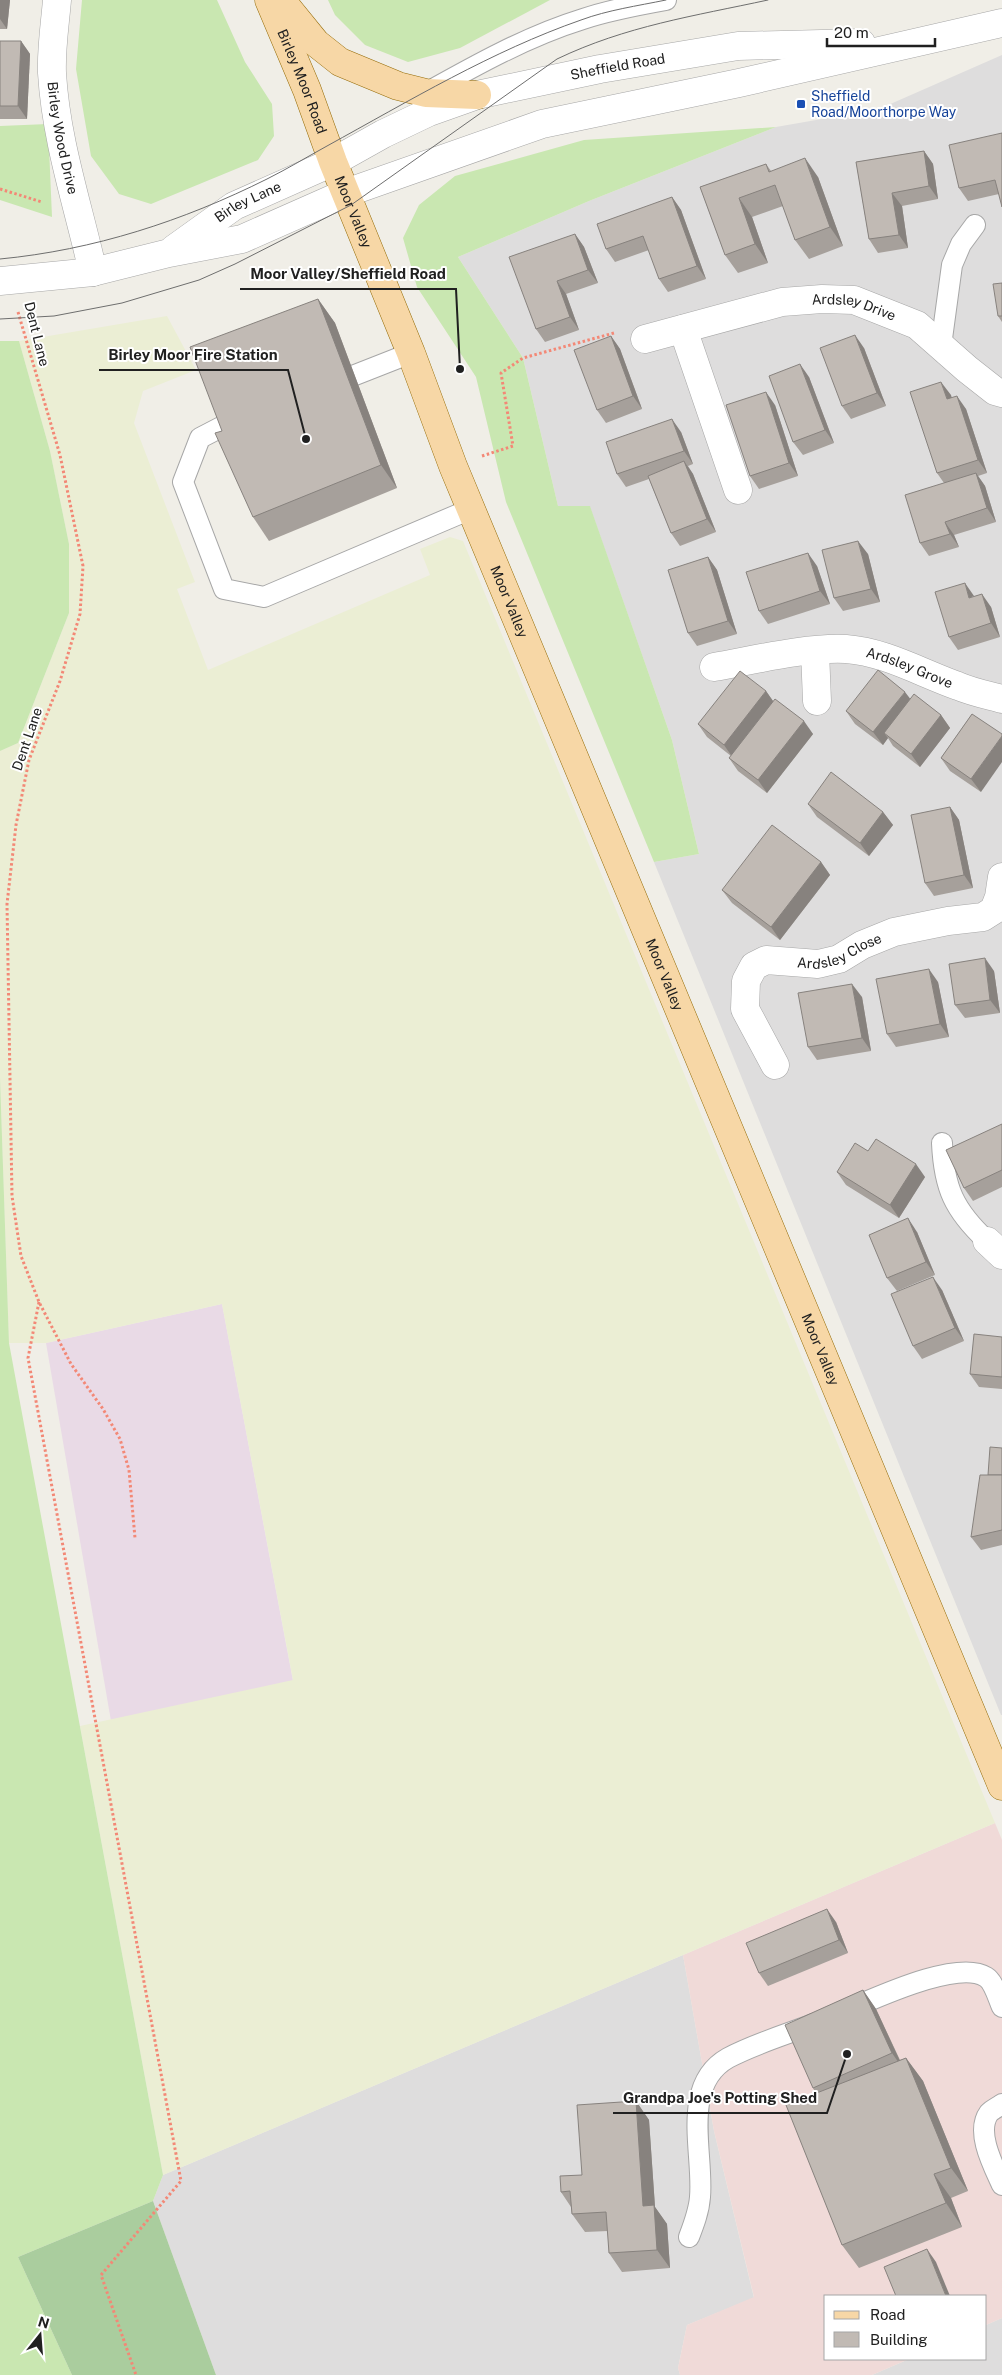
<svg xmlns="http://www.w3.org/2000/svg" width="1002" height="2375" font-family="'Public Sans',sans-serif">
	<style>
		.residential { fill: #dedddd }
		.commercial { fill: #f0dad8 }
		.industrial { fill: #e9dae6 }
		.farmland { fill: #ebeed4 }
		.grass { fill: #c9e7b1 }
		.forest { fill: #aacd9e }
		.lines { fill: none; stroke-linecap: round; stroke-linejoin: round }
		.service-casing { stroke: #a7a7a7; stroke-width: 22 }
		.minor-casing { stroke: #a7a7a7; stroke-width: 29 }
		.tertiary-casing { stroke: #a7a7a7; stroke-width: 29 }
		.primary-casing { stroke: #956c08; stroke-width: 29 }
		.path { stroke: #f38876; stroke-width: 3; stroke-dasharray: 2.5 2.5; stroke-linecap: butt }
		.service { stroke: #fff; stroke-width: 20 }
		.minor { stroke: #fff; stroke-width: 28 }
		.tertiary { stroke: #fff; stroke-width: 28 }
		.primary { stroke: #f7d7a6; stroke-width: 28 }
		.tram { stroke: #6e6e6e; stroke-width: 1 }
		.wall { fill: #a6a09b }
		.shaded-wall { fill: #87827e }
		.building { fill: #c1bab4; stroke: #87827e }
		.transit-dot { fill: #1a4fb4; stroke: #fff; stroke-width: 2 }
		.labels { text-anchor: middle; stroke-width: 4; stroke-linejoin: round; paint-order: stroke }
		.street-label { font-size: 14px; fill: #202020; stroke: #fff }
		.transit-label { font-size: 14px; fill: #164399; stroke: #fff; text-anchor: start }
		.leader { fill: none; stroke: #202020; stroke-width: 2 }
		.callout-dot { fill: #202020; stroke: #fff; stroke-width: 2 }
		.callout-label { font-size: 15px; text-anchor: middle; font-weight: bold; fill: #202020; stroke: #fff; stroke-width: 4; stroke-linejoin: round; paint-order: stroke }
	</style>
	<rect width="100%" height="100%" fill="#f0eee7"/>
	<g class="residential">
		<path d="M 1002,55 L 1002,1715 L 1001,1715 L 654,862 L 699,854 L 672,740 L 590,507 L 558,506 L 523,358 L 458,257 L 589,201 L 776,127 L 879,109 Z"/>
		<path d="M 683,1955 L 714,2131 L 754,2298 L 687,2325 L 678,2368 L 680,2375 L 216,2375 L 153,2201 L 163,2175 Z"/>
		<path d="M 1002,2318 L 1002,2375 L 872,2375 L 909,2359 L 986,2359 L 986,2325 Z"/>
	</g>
	<path class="commercial" d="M 995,1823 L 1002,1840 L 1002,2318 L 986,2325 L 986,2296 L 826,2296 L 826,2359 L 909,2359 L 872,2375 L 680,2375 L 678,2368 L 687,2325 L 754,2297 L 714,2131 L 683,1955 Z"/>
	<path class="industrial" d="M 222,1304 L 293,1681 L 111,1721 L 46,1343 Z"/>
	<path class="farmland" d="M 167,316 L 196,370 L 143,391 L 134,423 L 195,582 L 177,589 L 208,670 L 430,575 L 420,549 L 450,537 L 463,541 L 995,1823 L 163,2175 L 80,1726 L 293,1680 L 222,1304 L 46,1343 L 9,1343 L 0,1078 L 0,751 L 18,743 L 69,613 L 69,544 L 50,451 L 19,341 Z"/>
	<g class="grass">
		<path d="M 82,0 L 217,0 L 245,62 L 272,104 L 274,136 L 258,160 L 151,204 L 119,194 L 91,156 L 76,69 Z"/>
		<path d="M 328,0 L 550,0 L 460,48 L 408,62 L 365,45 L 335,15 Z"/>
		<path d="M 48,124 L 52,217 L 0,200 L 0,126 Z"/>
		<path d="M 776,127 L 589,201 L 458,257 L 523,358 L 558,506 L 590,506 L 672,740 L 699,854 L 654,862 L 506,502 L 476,377 L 417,287 L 403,238 L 419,205 L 455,176 L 584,140 Z"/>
		<path d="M 0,341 L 19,341 L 50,451 L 69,544 L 69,613 L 18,743 L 0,751 Z"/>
		<path d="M 0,1078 L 9,1343 L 163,2175 L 153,2201 L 18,2257 L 72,2375 L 0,2375 Z"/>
	</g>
	<path class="forest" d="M 153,2201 L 216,2375 L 72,2375 L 18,2257 Z"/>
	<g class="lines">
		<defs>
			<g id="service">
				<path d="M 426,93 C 476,65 528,36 583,19 C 610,10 638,5 666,0"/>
				<path d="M 941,346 L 952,265 L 961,244 L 975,225"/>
				<path d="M 355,375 L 411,353"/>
				<path d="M 227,424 L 200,438 L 183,482 L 224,589 L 264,597 L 471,509"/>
				<path d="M 942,1143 C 944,1188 954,1210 987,1241"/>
				<path d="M 847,2010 C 876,1998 958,1959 986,1977 C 994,1982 998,1998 1002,2007"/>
				<path d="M 1002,2104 C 998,2107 992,2110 989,2113 C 975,2132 994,2167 1002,2185"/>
				<path d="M 689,2237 C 694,2224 699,2211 700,2197 C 704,2154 680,2085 728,2058 C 754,2044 785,2035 813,2024"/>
			</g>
			<g id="minor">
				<path id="s1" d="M 57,0 C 55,24 51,49 52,73 C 56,141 78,205 93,272"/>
				<path d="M 683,329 L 738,490"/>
				<path id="s2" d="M 645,339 L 782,302 L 822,299 L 854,300 L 917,325 L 967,369 L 995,391 L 1002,393"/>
				<path d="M 815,651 L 817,701"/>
				<path id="s3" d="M 714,667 C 754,660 807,647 846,649 C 886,652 921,673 958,686 C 972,692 987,695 1002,699"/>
				<path id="s4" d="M 775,1065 L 745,1009 L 746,981 L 754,966 L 766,960 L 818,964 L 839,959 L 862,945 L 894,932 L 948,921 L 983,917 L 994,910 L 999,897 L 1002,877"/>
				<path d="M 987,1241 L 1002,1255"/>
			</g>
			<g id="tertiary">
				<path id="s5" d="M 174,249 L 234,206 L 333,162 L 383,134 L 429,112 L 477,95 L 600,69 L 738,46 L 861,43"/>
				<path d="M 0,281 L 93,272 L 169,253 L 242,239 L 346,193 L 542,124 L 739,83 L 1002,23"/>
			</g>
			<g id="primary">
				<path id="s6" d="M 269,0 L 307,90 L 333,162 L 411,353 L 453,466 L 1002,1786"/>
				<path d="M 281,0 L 316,43 L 340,62 L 398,86 L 426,93 L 477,95"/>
			</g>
		</defs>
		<use href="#service" class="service-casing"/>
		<use href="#minor" class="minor-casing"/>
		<use href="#tertiary" class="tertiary-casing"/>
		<use href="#primary" class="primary-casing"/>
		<g class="path">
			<path d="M 0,189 L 42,202"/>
			<path d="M 18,312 L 60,455 L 83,566 L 80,614 L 60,681 L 29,760 L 16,825 L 7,904 L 12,1196 L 21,1256 L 39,1302 L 71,1364 L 103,1409 L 120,1439 L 129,1470 L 135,1538"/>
			<path d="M 482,456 L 513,446 L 501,373 L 523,358 L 614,333"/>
			<path d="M 39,1302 L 28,1358 L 181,2181 L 101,2275 L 136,2375"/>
		</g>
		<use href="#service" class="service"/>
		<use href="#minor" class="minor"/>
		<use href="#tertiary" class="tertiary"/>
		<use href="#primary" class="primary"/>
		<g class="tram">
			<path d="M 0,259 C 94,250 183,221 267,179 C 287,169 307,157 327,146 C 409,101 492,51 581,20 C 608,10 637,6 666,0"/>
			<path d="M 0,319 L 54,316 L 122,303 L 199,280 L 235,264 L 351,205 L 557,59 C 626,26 694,16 768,0"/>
		</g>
	</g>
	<g class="wall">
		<path d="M 0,0 L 10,0 L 7,29 L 0,29 Z"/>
		<path d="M 0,41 L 21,41 L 30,54 L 27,119 L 0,119 Z"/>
		<path d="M 1002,133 L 999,194 L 968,201 L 959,188 Z"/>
		<path d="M 924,151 L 933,164 L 938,199 L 902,206 L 908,248 L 878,253 L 869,239 L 856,162 Z"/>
		<path d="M 766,164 L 771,171 L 818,177 L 843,246 L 809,259 L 795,240 L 783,206 L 752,217 L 768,263 L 738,273 L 725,255 L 700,187 Z"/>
		<path d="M 672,197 L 681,210 L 706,279 L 668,292 L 659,279 L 649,250 L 615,262 L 606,249 Z"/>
		<path d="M 575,234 L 584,247 L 598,283 L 566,294 L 579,330 L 545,342 L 536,329 Z"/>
		<path d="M 1002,283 L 1002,322 L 998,316 Z"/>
		<path d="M 318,299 L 335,323 L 397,488 L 269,541 L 253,517 L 222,431 Z"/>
		<path d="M 611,336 L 620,349 L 642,409 L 606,423 L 597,410 Z"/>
		<path d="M 864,348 L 886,406 L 851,419 L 842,406 Z"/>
		<path d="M 809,377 L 834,443 L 803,455 L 793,442 Z"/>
		<path d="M 951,395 L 951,398 L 966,409 L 987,473 L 978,476 L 985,486 L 996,522 L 954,535 L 959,547 L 929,556 L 920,543 L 944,483 L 937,473 Z"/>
		<path d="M 775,405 L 798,476 L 759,489 L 750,476 Z"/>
		<path d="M 681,432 L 693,464 L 688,466 L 693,474 L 716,532 L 680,546 L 671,533 L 649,479 L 626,487 L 617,474 Z"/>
		<path d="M 868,554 L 880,602 L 843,611 L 834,598 Z"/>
		<path d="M 708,557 L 717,570 L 737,634 L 697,646 L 688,633 Z"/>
		<path d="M 817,566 L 830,604 L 768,624 L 759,611 Z"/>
		<path d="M 974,596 L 991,607 L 1000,637 L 958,650 L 949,637 Z"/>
		<path d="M 766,691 L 773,701 L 813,734 L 767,793 L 738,771 L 729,758 L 731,756 L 707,737 L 698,724 Z"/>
		<path d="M 910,699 L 941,715 L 950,728 L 920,767 L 893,746 L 888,738 L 883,745 L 855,724 L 846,711 Z"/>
		<path d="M 972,714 L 981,792 L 950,771 L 941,758 Z"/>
		<path d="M 808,804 L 883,812 L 893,825 L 869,856 L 817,817 Z"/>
		<path d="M 950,807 L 959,820 L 973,888 L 934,896 L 925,883 Z"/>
		<path d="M 821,862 L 830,875 L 780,940 L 732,903 L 722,890 Z"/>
		<path d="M 994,971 L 1000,1013 L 965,1018 L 955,1005 Z"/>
		<path d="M 938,982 L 949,1037 L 896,1047 L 887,1034 Z"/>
		<path d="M 862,997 L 871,1051 L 817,1060 L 808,1047 Z"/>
		<path d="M 1002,1124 L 1002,1187 L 973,1201 L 964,1188 Z"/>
		<path d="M 868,1151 L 925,1177 L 899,1218 L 846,1185 L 837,1172 Z"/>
		<path d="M 917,1232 L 935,1275 L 897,1291 L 887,1278 Z"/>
		<path d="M 942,1290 L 964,1341 L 922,1359 L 913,1346 Z"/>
		<path d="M 1002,1337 L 1002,1389 L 979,1387 L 970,1374 Z"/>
		<path d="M 1002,1448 L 1002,1545 L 981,1550 L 971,1537 L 988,1475 Z"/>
		<path d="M 836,1922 L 848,1953 L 768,1986 L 759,1973 Z"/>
		<path d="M 863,1990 L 876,2009 L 900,2060 L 906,2058 L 923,2081 L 968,2191 L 951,2198 L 962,2227 L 859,2268 L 842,2245 L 816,2094 L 813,2088 Z"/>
		<path d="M 636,2101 L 649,2120 L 655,2207 L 667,2224 L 670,2268 L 622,2272 L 609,2253 L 608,2231 L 585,2232 L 572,2214 L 571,2207 L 561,2192 L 582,2175 Z"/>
	</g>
	<g class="shaded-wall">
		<path d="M 0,0 L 10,0 L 7,29 L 0,19 Z"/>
		<path d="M 21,41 L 30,54 L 27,119 L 18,106 Z"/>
		<path d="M 924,151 L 933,164 L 938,199 L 929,186 Z"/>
		<path d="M 805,158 L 818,177 L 843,246 L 830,227 Z"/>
		<path d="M 892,193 L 902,206 L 908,248 L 899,235 Z"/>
		<path d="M 672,197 L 681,210 L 706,279 L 697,266 Z"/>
		<path d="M 739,198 L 752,217 L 768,263 L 755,244 Z"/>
		<path d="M 575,234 L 584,247 L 598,283 L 588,270 Z"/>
		<path d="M 557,281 L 566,294 L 579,330 L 570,317 Z"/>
		<path d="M 318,299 L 335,323 L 397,488 L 381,465 Z"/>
		<path d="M 855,335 L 864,348 L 886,406 L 877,393 Z"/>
		<path d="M 611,336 L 620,349 L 642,409 L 633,396 Z"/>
		<path d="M 800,364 L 809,377 L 834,443 L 825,430 Z"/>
		<path d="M 941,382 L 951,395 L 956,412 L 947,399 Z"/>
		<path d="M 766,392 L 775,405 L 798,476 L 789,463 Z"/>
		<path d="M 957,396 L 966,409 L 987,473 L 978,460 Z"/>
		<path d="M 672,419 L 681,432 L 693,464 L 684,451 Z"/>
		<path d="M 684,461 L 693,474 L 716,532 L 707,519 Z"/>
		<path d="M 976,473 L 985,486 L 996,522 L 987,508 Z"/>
		<path d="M 945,522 L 954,535 L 959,547 L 950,534 Z"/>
		<path d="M 858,541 L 868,554 L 880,602 L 871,589 Z"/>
		<path d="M 808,553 L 817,566 L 830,604 L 820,591 Z"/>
		<path d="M 708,557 L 717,570 L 737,634 L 728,621 Z"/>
		<path d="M 965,583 L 974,596 L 969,598 Z"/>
		<path d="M 982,594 L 991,607 L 1000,637 L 991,623 Z"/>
		<path d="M 766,691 L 775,704 L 733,758 L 724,745 Z"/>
		<path d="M 905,692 L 915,705 L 884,733 L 888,738 L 883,745 L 873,732 Z"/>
		<path d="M 941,715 L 950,728 L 920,767 L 911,754 Z"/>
		<path d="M 804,721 L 813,734 L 767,793 L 758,780 Z"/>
		<path d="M 1002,736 L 1002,762 L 981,792 L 971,779 Z"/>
		<path d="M 950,807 L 959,820 L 973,888 L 964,875 Z"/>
		<path d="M 883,812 L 893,825 L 869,856 L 860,843 Z"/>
		<path d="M 821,862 L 830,875 L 780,940 L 771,927 Z"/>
		<path d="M 985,958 L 994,971 L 1000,1013 L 990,1000 Z"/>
		<path d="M 929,969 L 938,982 L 949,1037 L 940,1024 Z"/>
		<path d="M 852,984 L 862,997 L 871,1051 L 862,1038 Z"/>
		<path d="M 916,1164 L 925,1177 L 899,1218 L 890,1205 Z"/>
		<path d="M 908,1218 L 917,1232 L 935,1275 L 926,1262 Z"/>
		<path d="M 933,1277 L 942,1290 L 964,1341 L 955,1328 Z"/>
		<path d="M 827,1909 L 836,1922 L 848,1953 L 839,1940 Z"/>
		<path d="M 863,1990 L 876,2009 L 905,2072 L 892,2053 Z"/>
		<path d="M 906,2058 L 923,2081 L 968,2191 L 951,2168 Z"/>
		<path d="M 636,2101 L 649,2120 L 655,2207 L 667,2224 L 670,2268 L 657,2250 L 643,2206 Z"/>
		<path d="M 934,2174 L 951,2198 L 962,2227 L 946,2203 Z"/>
		<path d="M 927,2249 L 936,2262 L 950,2296 L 946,2296 Z"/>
	</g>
	<g class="building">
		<path d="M 0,41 L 21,41 L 18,106 L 0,106 Z"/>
		<path d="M 1002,133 L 1002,207 L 995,180 L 959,188 L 949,145 Z"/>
		<path d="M 924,151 L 929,186 L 892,193 L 899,235 L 869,239 L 856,162 Z"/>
		<path d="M 805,158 L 830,227 L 795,240 L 775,185 L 739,198 L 755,244 L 725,255 L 700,187 L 766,164 L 769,172 Z"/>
		<path d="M 672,197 L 697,266 L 659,279 L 643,236 L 606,249 L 597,224 Z"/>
		<path d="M 575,234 L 588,270 L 557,281 L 570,317 L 536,329 L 509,257 Z"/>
		<path d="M 1002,283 L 1002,316 L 998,316 L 993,284 Z"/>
		<path d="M 318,299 L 381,465 L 253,517 L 215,433 L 222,431 L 190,347 Z"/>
		<path d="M 855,335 L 877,393 L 842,406 L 820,348 Z"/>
		<path d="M 611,336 L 633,396 L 597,410 L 574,350 Z"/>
		<path d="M 800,364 L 825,430 L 793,442 L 769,376 Z"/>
		<path d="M 941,382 L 947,399 L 957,396 L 978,460 L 937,473 L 910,392 Z"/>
		<path d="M 766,392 L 789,463 L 750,476 L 726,405 Z"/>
		<path d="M 672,419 L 684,451 L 617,474 L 606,442 Z"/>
		<path d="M 684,461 L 707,519 L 671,533 L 648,476 Z"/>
		<path d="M 976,473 L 987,508 L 945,522 L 950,534 L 920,543 L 905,495 Z"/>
		<path d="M 858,541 L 871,589 L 834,598 L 822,550 Z"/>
		<path d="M 808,553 L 820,591 L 759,611 L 746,572 Z"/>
		<path d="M 708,557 L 728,621 L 688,633 L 668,570 Z"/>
		<path d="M 965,583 L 969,598 L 982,594 L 991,623 L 949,637 L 935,592 Z"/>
		<path d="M 878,670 L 905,692 L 873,732 L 846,711 Z"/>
		<path d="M 740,671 L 766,691 L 724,745 L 698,724 Z"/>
		<path d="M 914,694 L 941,715 L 911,754 L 884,733 Z"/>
		<path d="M 775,699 L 804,721 L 758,780 L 729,758 Z"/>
		<path d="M 972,714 L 1002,734 L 1002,736 L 971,779 L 941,758 Z"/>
		<path d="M 831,772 L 883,812 L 860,843 L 808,804 Z"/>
		<path d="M 950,807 L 964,875 L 925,883 L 911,815 Z"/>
		<path d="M 772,825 L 821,862 L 771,927 L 722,890 Z"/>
		<path d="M 985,958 L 990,1000 L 955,1005 L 949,964 Z"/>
		<path d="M 929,969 L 940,1024 L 887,1034 L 876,979 Z"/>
		<path d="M 852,984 L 862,1038 L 808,1047 L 798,993 Z"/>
		<path d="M 1002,1124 L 1002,1170 L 964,1188 L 946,1150 Z"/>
		<path d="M 876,1139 L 916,1164 L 890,1205 L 837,1172 L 855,1143 L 868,1151 Z"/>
		<path d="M 908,1218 L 926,1262 L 887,1278 L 869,1235 Z"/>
		<path d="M 933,1277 L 955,1328 L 913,1346 L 891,1294 Z"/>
		<path d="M 974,1334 L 1002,1337 L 1002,1377 L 970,1374 Z"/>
		<path d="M 990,1447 L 1002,1448 L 1002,1475 L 988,1475 Z"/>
		<path d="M 980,1475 L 1002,1475 L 1002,1530 L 971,1537 Z"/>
		<path d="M 827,1909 L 839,1940 L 759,1973 L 746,1943 Z"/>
		<path d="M 863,1990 L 892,2053 L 813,2088 L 785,2025 Z"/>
		<path d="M 906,2058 L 951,2168 L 934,2174 L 946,2203 L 842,2245 L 786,2105 Z"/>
		<path d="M 636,2101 L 643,2206 L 654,2205 L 657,2250 L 609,2253 L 606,2212 L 572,2214 L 570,2191 L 561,2192 L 560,2176 L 582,2175 L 577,2105 Z"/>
		<path d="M 927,2249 L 946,2296 L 896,2296 L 884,2267 Z"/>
	</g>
	<rect class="transit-dot" x="796" y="99" width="10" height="10" rx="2.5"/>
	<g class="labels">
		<g class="street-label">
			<text dy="5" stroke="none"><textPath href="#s5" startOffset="485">Sheffield Road</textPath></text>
			<text dy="5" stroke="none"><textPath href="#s6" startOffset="88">Birley Moor Road</textPath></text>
			<text dy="5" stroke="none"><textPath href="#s1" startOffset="139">Birley Wood Drive</textPath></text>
			<text dy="5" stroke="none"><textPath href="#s5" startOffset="88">Birley Lane</textPath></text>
			<text dy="5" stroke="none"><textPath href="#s6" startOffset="228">Moor Valley</textPath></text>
			<text dy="5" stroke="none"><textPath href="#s2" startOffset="215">Ardsley Drive</textPath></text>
			<text transform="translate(37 334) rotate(76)" y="5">Dent Lane</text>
			<text dy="5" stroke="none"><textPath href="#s6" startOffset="648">Moor Valley</textPath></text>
			<text dy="5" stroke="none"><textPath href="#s3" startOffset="200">Ardsley Grove</textPath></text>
			<text transform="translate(27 739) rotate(-71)" y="5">Dent Lane</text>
			<text dy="5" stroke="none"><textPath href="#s4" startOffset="198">Ardsley Close</textPath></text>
			<text dy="5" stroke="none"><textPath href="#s6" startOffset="1052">Moor Valley</textPath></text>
			<text dy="5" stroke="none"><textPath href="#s6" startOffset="1458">Moor Valley</textPath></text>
		</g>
		<g class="transit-label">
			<text x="811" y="101">Sheffield<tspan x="811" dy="16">Road/Moorthorpe Way</tspan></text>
		</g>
	</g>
	<path class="leader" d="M460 369L456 289H240M306 439L288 370H99M847 2054L827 2113H613"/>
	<g class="callout-dot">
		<circle cx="460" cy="369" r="5"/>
		<circle cx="306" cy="439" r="5"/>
		<circle cx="847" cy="2054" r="5"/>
	</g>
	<g class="callout-label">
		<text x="348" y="279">Moor Valley/Sheffield Road</text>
		<text x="193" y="360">Birley Moor Fire Station</text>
		<text x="720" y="2103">Grandpa Joe's Potting Shed</text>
	</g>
	<rect x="824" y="2295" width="162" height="65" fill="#ffffff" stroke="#a6a6a6"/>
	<rect x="834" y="2311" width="25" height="8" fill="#f7d7a6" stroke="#a6a6a6"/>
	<text x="870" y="2320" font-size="15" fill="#202020">Road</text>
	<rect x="834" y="2332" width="25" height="15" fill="#c1bab4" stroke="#a6a6a6"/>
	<text x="870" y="2345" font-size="15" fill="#202020">Building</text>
	<g transform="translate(40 2335) rotate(17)" stroke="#ffffff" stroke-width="4" paint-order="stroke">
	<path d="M0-4L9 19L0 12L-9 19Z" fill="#202020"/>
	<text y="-8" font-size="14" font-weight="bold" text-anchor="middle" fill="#202020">N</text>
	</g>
	<path d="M827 38v8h108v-8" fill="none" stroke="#202020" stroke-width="2.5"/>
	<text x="834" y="38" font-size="15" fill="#202020" stroke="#ffffff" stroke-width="4" paint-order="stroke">20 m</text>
</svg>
